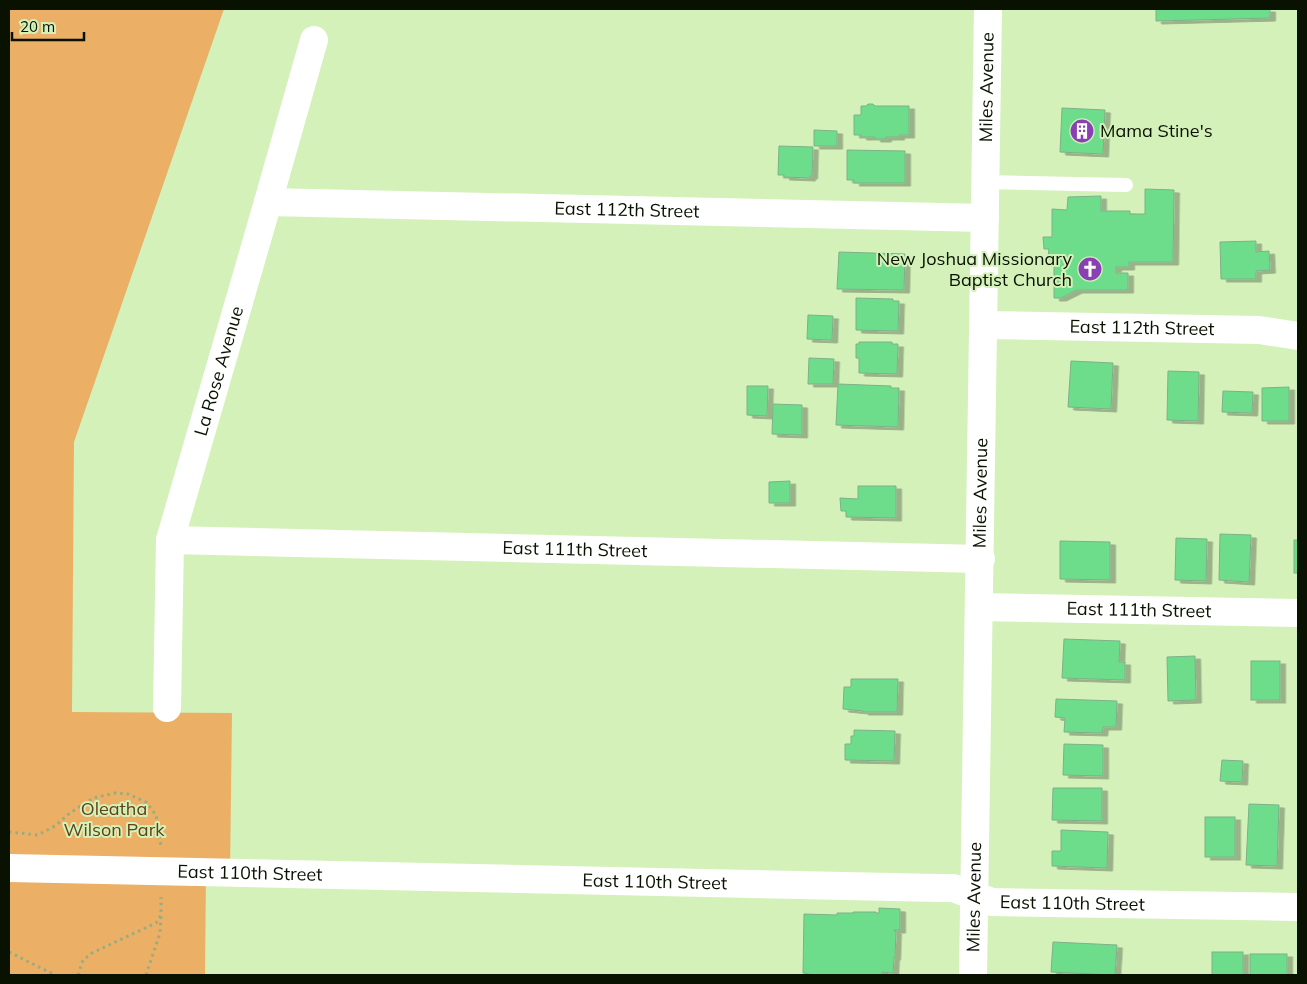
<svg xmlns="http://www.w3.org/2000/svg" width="1307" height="984" font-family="Mulish,sans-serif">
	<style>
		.green { fill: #ebaf66 }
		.building { fill: #6edd8b; stroke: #7db088; filter: url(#shadow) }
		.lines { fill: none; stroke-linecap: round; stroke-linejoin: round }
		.path { stroke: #96ad81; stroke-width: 3; stroke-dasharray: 2.5 4; stroke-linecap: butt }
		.lane { stroke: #fff; stroke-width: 14 }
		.street { stroke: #fff; stroke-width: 28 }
		.primary { stroke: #fff; stroke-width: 28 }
		.labels { text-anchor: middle; stroke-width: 4; stroke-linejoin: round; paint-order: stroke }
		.street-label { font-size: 18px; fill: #091201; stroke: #d4f1ba }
		.poi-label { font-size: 18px; fill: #091201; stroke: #d4f1ba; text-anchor: start }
		.park-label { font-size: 18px; fill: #614015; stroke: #d4f1ba }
	</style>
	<defs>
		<filter id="shadow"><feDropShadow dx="5.5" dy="3" stdDeviation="0" flood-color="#0004"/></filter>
	</defs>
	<rect width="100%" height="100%" fill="#d4f1ba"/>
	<path class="green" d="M 9,9 L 224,9 L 74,442 L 72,712 L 232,713 L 230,872 L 206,872 L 205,975 L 9,975 Z"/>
	<g class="building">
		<path d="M 1156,9 L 1270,9 L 1270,18 L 1156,21 Z"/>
		<path d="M 868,104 L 873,104 L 875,106 L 909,106 L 909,135 L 899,135 L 899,137 L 886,137 L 886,139 L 875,139 L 875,137 L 861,137 L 861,135 L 854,135 L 854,115 L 861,115 L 861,106 L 866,106 Z"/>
		<path d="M 1062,108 L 1105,110 L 1103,154 L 1060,152 Z"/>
		<path d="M 814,130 L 837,131 L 837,146 L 814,146 Z"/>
		<path d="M 779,146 L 813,147 L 812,176 L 810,176 L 810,178 L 784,177 L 784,175 L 778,175 Z"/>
		<path d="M 847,150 L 905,151 L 905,183 L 854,183 L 854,180 L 847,180 Z"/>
		<path d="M 1145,189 L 1174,190 L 1173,262 L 1129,262 L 1129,267 L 1116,267 L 1116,273 L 1128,273 L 1128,290 L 1077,290 L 1061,298 L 1054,298 L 1054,266 L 1051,266 L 1051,261 L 1048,257 L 1049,249 L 1044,249 L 1043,237 L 1052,237 L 1052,209 L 1067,210 L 1068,197 L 1101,196 L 1101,211 L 1130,211 L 1130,214 L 1145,214 Z"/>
		<path d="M 1256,241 L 1256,252 L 1269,251 L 1270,270 L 1256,271 L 1256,279 L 1221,279 L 1220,242 Z"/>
		<path d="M 839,252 L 905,254 L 904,290 L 837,289 Z"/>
		<path d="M 856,298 L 893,299 L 893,301 L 899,301 L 898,331 L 856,330 Z"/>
		<path d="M 808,315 L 833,316 L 832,340 L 807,339 Z"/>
		<path d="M 859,342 L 892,342 L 892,344 L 898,344 L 897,374 L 859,373 L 859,358 L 856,358 L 856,344 L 859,344 Z"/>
		<path d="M 809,358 L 834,359 L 833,384 L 808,384 Z"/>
		<path d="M 1071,361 L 1113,363 L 1111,409 L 1068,407 Z"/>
		<path d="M 1168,371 L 1199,372 L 1198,421 L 1167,420 Z"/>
		<path d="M 838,384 L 891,386 L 891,388 L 899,388 L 898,427 L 836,425 Z"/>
		<path d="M 747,386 L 768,386 L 767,416 L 747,415 Z"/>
		<path d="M 1289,387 L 1289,421 L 1262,421 L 1262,388 Z"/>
		<path d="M 1223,391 L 1253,392 L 1252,413 L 1222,412 Z"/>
		<path d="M 773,404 L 802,405 L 802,435 L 772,434 Z"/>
		<path d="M 790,481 L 790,503 L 769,503 L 769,482 Z"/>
		<path d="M 858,486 L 896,486 L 896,518 L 846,517 L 846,511 L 841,511 L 840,498 L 858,499 Z"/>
		<path d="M 1220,534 L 1251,535 L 1249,582 L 1219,580 Z"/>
		<path d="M 1176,538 L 1207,539 L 1206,581 L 1175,580 Z"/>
		<rect x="1294" y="540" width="4" height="33"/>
		<path d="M 1060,541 L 1110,542 L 1110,580 L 1060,579 Z"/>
		<path d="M 1064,639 L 1120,641 L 1119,662 L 1125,662 L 1125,680 L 1062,678 Z"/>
		<path d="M 1195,656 L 1196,700 L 1168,701 L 1167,657 Z"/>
		<rect x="1251" y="661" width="29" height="39"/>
		<path d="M 851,679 L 898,679 L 897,712 L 863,712 L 863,711 L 843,709 L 844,687 L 851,687 Z"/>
		<path d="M 1056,699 L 1117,701 L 1116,727 L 1103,727 L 1102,733 L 1064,732 L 1065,718 L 1055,717 Z"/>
		<path d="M 854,730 L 895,731 L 894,761 L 845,760 L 845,744 L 851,744 L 851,736 L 854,736 Z"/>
		<path d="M 1064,744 L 1103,745 L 1103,776 L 1063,775 Z"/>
		<path d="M 1222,760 L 1243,761 L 1242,782 L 1220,781 Z"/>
		<path d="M 1053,788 L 1102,788 L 1102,821 L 1052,820 Z"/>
		<path d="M 1249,804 L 1279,805 L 1277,866 L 1246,865 Z"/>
		<rect x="1205" y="817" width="30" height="40"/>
		<path d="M 1061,830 L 1108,832 L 1107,868 L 1052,866 L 1052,851 L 1061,851 Z"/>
		<path d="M 879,908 L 900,909 L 900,930 L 894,930 L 894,931 L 896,931 L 895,957 L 894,957 L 893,973 L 882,972 L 882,975 L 809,975 L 809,974 L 803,973 L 804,914 L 837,915 L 837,913 L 853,913 L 853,912 L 876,912 L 876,913 L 879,913 Z"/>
		<path d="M 1053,942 L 1117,945 L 1115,975 L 1051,972 Z"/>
		<rect x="1212" y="952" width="31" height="23"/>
		<rect x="1250" y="954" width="37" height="21"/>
	</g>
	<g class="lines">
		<g class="path">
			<path d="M 9,832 L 38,835 L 55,826 L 70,813 L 93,798 L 115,793 L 128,794 L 146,802 L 156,815 L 161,846"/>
			<path d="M 9,952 L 55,975"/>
			<path d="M 78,975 L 83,960 L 92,953 L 156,923 L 161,915 L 161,897"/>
			<path d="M 146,975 L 160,933 L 161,915"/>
		</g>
		<path class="lane" d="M 985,182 L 1126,185"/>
		<g class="street">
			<path id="s1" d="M 268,202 L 985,218"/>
			<path id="s2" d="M 984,325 L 1259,330 L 1298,336"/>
			<path id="s3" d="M 170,540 L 981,559"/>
			<path id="s4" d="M 980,607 L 1298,613"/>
			<path id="s5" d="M 167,708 L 170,540 L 268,202 L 314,40"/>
			<path id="s6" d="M 9,868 L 939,888 L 953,888 L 992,902 L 1298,907"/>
		</g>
		<path class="primary" id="s7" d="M 973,975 L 988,9"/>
	</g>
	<defs>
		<symbol id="building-disc" viewBox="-11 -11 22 22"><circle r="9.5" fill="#8840b3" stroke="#d4f1ba"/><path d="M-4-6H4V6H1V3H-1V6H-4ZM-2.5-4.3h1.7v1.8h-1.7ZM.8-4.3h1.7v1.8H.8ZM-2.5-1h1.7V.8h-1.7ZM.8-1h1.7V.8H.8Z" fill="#fff"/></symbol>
		<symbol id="church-disc" viewBox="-11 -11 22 22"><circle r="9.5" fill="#8840b3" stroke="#d4f1ba"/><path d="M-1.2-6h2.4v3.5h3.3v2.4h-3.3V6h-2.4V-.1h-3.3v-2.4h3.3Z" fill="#fff"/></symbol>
	</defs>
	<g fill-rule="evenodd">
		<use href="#building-disc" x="1068" y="117" width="28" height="28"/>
		<use href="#church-disc" x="1076" y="255" width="28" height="28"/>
	</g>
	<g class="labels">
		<g class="street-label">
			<text dy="6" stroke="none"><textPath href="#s7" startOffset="888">Miles Avenue</textPath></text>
			<text dy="6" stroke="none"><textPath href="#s1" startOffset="359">East 112th Street</textPath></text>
			<text dy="6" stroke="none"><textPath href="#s2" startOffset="158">East 112th Street</textPath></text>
			<text dy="6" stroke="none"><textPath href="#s5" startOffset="344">La Rose Avenue</textPath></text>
			<text dy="6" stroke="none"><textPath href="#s7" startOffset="482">Miles Avenue</textPath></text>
			<text dy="6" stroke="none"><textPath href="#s3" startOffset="405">East 111th Street</textPath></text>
			<text dy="6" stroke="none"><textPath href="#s4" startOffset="159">East 111th Street</textPath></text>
			<text dy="6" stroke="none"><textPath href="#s6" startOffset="241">East 110th Street</textPath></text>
			<text dy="6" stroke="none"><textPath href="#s6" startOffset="646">East 110th Street</textPath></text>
			<text dy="6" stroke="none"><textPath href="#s7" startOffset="78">Miles Avenue</textPath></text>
			<text dy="6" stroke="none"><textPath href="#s6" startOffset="1066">East 110th Street</textPath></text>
		</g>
		<g class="poi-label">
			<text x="1100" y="137">Mama Stine's</text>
			<text x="1072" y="265" text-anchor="end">New Joshua Missionary<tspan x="1072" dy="21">Baptist Church</tspan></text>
		</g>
		<g class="park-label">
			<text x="114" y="815">Oleatha<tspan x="114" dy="21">Wilson Park</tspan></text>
		</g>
	</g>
	<rect width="1307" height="984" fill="none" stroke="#091201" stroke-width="20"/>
	<path d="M12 32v8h72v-8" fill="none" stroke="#091201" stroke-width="2.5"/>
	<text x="20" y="32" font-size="15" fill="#091201" stroke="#d4f1ba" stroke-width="4" paint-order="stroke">20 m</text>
</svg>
